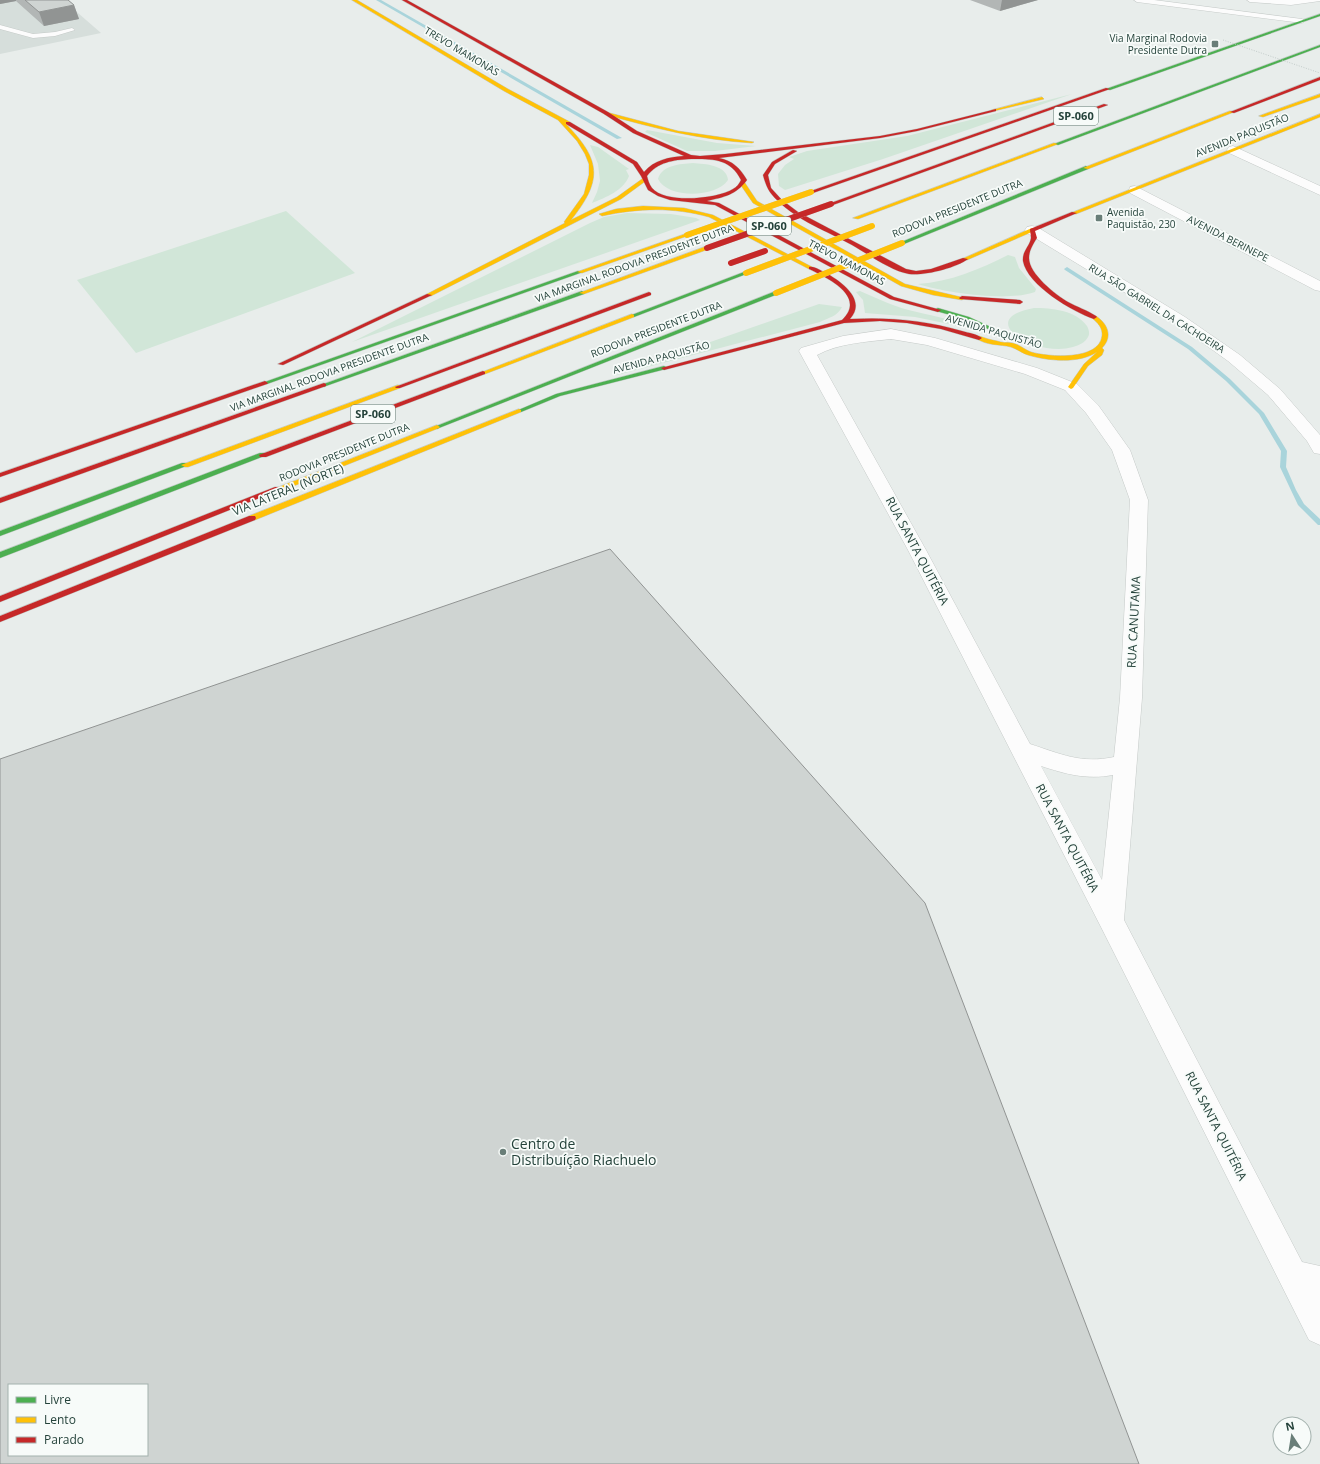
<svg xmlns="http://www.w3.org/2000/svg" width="1320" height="1464" font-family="'Open Sans',sans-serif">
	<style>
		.built { fill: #d6dedb }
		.green { fill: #d1e6d8 }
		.water { fill: #a9d4db }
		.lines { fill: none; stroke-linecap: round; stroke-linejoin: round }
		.stream { fill: #a9d4db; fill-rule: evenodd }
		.lane-casing { stroke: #c5cac8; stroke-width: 1 }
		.street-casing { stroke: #c5cac8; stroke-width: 1 }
		.fast-casing { stroke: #c3cbc8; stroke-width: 1 }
		.slow-casing { stroke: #c3cbc8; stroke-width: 1 }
		.jam-casing { stroke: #c3cbc8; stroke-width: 1 }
		.lane { fill: #fcfcfc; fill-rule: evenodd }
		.street { fill: #fcfcfc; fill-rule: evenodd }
		.fast { fill: #4caf50; fill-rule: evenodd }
		.slow { fill: #ffc107; fill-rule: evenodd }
		.jam { fill: #c62828; fill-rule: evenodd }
		.slow-bridge-casing { stroke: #c3ccc9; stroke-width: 6; stroke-linecap: butt }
		.jam-bridge-casing { stroke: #c3ccc9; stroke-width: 6; stroke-linecap: butt }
		.path-bridge { stroke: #c3ccca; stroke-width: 1; stroke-dasharray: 1 1.5; stroke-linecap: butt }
		.slow-bridge { stroke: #ffc107; stroke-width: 6 }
		.jam-bridge { stroke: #c62828; stroke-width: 6 }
		.wall { fill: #b2b6b5 }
		.shaded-wall { fill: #919493 }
		.building { fill: #cfd4d2; stroke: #919493; fill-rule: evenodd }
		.poi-dot { fill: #697e78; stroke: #f7fbf9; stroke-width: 1.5 }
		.labels { text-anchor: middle; stroke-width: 3.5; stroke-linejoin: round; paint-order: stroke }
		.far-poi-label { font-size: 10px; fill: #24423a; stroke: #f7fbf9; text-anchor: end }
		.far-street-label { font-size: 10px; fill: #24423a; stroke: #f7fbf9 }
		.shield { fill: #f7fbf9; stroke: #637a73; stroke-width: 1 }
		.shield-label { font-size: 11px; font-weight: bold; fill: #24423a }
		.street-label { font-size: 12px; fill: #24423a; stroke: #f7fbf9 }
		.near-poi-label { font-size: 14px; fill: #24423a; stroke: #f7fbf9; text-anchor: start }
	</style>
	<rect width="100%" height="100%" fill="#e8edeb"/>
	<path class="built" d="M 0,0 L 63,0 L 101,33 L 0,54 Z"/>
	<g class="green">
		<path d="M 1072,94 L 883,159 L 785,190 L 779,186 L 778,174 L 785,165 L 794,159 L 789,157 L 807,151 L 907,136 Z"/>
		<path d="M 647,130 L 717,143 L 756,146 L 715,151 L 687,151 L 645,132 Z"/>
		<path d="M 590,145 L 598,147 L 629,169 L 626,170 L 629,176 C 624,190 605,198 592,203 L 597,192 L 600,181 L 598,164 Z"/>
		<path d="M 693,163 C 705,164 727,165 728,180 C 716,198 668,199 658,179 C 662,165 680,164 693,163 Z"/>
		<path d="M 286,211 L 355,273 L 136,353 L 77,280 Z"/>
		<path d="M 627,213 L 671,214 L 696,218 L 700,220 L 352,342 L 590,223 L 604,217 Z"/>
		<path d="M 1008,255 L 1015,257 L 1019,268 L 1036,289 L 1035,292 C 1008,302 946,293 918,284 C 950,282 980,269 1008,255 Z"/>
		<path d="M 860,291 C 878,299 897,308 917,312 C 936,317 955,319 973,329 L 915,317 L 865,313 L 863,300 L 856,292 Z"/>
		<path d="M 819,304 L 842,307 C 838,316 828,318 820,322 L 613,376 Z"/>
		<path d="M 1034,308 C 1051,308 1076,310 1087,326 C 1089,330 1090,334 1088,337 C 1085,343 1079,345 1073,347 C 1036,358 972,319 1034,308 Z"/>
	</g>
	<path class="water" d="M 376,0 L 381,0 L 622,138 L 617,139 Z"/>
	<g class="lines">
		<path class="stream" d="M 1067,267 L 1192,347 L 1230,379 L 1264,413 L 1287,451 L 1286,467 L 1296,490 L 1304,504 L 1320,519 L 1320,525 L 1318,525 L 1298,505 L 1280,467 L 1281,451 L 1259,414 L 1226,381 L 1188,349 L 1065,270 L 1064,269 Z"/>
		<defs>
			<g id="lane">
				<path d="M 1134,0 L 1154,0 L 1302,19 L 1305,21 L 1302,23 L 1137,2 Z"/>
				<path d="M 1247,0 L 1320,0 L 1320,1 L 1291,5 L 1250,2 Z"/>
				<path d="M 0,25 L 33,34 L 55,32 L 72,28 L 75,30 L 55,36 L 33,38 L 0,29 Z"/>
			</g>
			<g id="street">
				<path d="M 1233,146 L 1320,186 L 1320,195 L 1229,153 L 1227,150 L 1229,147 Z"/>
				<path d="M 1135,186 L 1320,281 L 1320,291 L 1315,290 L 1130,193 L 1129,190 L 1130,187 Z"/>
				<path d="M 1032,226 L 1037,227 L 1185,317 L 1240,355 L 1280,389 L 1320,435 L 1320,454 L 1314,453 L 1307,441 L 1268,395 L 1228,361 L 1175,323 L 1027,233 L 1025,230 L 1027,227 Z"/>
				<path d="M 891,329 L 935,338 L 1037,368 L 1077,384 L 1098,405 L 1130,450 L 1148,500 L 1142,698 L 1124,920 L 1302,1262 L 1320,1266 L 1320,1345 L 1309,1340 L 1102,929 L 908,550 L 799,351 L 801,348 L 843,336 ZM 891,339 L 927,345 L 1025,374 L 1065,390 L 1086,413 L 1112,450 L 1130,500 L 1120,698 L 1114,757 C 1081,764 1061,754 1030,744 L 926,550 L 817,355 C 839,343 866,342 891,339 ZM 1041,766 C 1066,774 1086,780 1113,775 L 1102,880 Z"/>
			</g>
			<g id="fast">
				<path d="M 1320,14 L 1320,16 L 1110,90 L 1106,89 Z"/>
				<path d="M 1320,45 L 1320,47 L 1058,145 L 1054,144 Z"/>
				<path d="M 1086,166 L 1089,168 L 1088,169 L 904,244 L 899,243 Z"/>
				<path d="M 578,271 L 583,272 L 267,384 L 262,383 Z"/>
				<path d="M 744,272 L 749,273 L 634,317 L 629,316 Z"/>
				<path d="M 582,291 L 585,293 L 584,294 L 326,386 L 324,387 L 321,385 Z"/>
				<path d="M 776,291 L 779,293 L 778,294 L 439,428 L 437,429 L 434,427 Z"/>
				<path d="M 938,308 L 969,317 L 993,328 L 988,329 L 965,319 L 936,311 L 936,309 Z"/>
				<path d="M 664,366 L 666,367 L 666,369 L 560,396 L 521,412 L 517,412 L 516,411 L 556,394 Z"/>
				<path d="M 260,453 L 266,453 L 267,455 L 0,558 L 0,552 Z"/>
				<path d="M 182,463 L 185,463 L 189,465 L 0,536 L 0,531 Z"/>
			</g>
			<g id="slow">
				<path d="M 352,0 L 357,0 L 508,89 L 570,122 L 570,124 L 566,124 C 601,160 603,180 571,220 L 617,197 L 642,179 L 647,180 L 621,199 L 431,296 L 427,296 L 427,294 L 565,223 L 564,222 L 584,194 L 589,175 L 589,164 L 585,154 L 577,141 L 558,120 L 504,91 Z"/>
				<path d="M 1320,94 L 1320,97 L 1263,117 L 1259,116 Z"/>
				<path d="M 1042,97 L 1044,99 L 994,111 L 992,110 Z"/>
				<path d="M 1230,111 L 1234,112 L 1088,169 L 1083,168 Z"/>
				<path d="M 606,112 L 678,131 L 754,142 L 752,143 C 701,140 653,128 604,114 L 604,113 Z"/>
				<path d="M 1320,114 L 1320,117 L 1076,214 L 1071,213 Z"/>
				<path d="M 1054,143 L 1058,144 L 858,219 L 853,218 Z"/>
				<path d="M 741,183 L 745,183 L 757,201 L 905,284 L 965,298 L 962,300 L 933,295 L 901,286 L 753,203 L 740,184 Z"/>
				<path d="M 643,206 L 684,208 L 713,215 L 814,268 L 809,269 L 709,217 C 673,207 639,208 602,216 L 599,214 L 616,209 Z"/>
				<path d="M 1032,228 L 1035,230 L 1034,231 L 967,260 L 962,259 Z"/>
				<path d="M 685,234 L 690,235 L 582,273 L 577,272 Z"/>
				<path d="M 707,246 L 710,248 L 709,249 L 584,294 L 579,293 Z"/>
				<path d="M 632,314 L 634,315 L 634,317 L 485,374 L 480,373 Z"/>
				<path d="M 1092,316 L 1096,316 C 1108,324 1113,337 1102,348 L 1104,350 L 1102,355 L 1088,366 L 1073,388 L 1071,389 L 1068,387 L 1084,364 L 1097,352 C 1079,364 1048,361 1028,355 C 1022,353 1017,349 1011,347 C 1000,344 986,346 976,338 L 979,336 C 985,338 991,340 997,341 C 1002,343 1007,342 1012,343 C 1019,344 1025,350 1031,352 C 1048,357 1099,361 1102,336 C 1103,328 1098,323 1092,318 Z"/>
				<path d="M 398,385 L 400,386 L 400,388 L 188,467 L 185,467 L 181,465 Z"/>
				<path d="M 519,409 L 521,410 L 521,412 L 255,520 L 249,520 L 248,518 L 249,516 Z"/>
				<path d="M 437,425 L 440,427 L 439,428 L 281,491 L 278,491 L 274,489 Z"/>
			</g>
			<g id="jam">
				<path d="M 402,0 L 407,0 L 608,112 L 637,131 L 691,155 L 700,156 L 725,154 L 880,136 L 917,129 L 996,109 L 996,111 L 917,131 L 880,138 L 719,158 C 733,161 740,168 747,180 C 736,195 724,197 707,201 L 719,203 L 894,297 L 941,310 L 938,312 L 890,299 L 715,205 L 670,200 L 658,196 L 648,190 L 641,176 L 633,164 L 566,124 L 566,122 L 570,122 L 637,162 L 644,172 C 654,160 669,157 684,156 L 633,133 L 604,114 ZM 690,159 C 712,159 730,158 741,180 C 739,184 737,187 733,189 C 717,199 665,204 652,188 C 649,184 648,180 647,176 C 658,162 673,160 690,159 Z"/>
				<path d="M 1320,77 L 1320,80 L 1234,113 L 1230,112 Z"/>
				<path d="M 1106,88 L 1110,89 L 813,193 L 808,192 Z"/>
				<path d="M 1104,104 L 1108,105 L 833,205 L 828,204 Z"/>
				<path d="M 793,150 L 797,151 L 775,164 L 768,175 L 771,188 L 782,200 L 798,212 L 906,269 L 916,271 L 931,269 L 963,258 L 968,259 C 956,268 924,276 909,274 C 891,271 868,254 852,245 C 827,231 798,221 778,201 C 769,193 766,186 763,175 L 772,162 Z"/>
				<path d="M 1072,212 L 1077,213 L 1035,231 L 1037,238 C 1033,244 1029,251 1029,258 C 1029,274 1056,295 1068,302 C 1077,307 1087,310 1096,316 L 1097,317 L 1094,319 C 1073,312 1027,285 1023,261 C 1022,251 1030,246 1031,238 C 1031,235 1030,232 1030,229 Z"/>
				<path d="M 809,267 C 815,266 821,271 826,273 C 842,282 867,300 850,319 C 889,317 924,320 962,331 C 969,333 977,334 982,338 L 979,340 L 941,329 L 907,323 L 880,321 L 844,323 L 664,370 L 661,368 L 842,320 C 867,296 827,278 809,269 Z"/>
				<path d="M 649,292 L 651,293 L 651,295 L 400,388 L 396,388 L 395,387 Z"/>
				<path d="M 427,294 L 432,295 L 283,365 L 278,364 Z"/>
				<path d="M 962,296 L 1020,300 L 1023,302 L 1020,304 L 960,299 L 959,298 Z"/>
				<path d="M 483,371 L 485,372 L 485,374 L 266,457 L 260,457 L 259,455 Z"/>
				<path d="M 265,381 L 268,383 L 267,384 L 0,477 L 0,473 Z"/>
				<path d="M 324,383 L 326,384 L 326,386 L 0,503 L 0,498 Z"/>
				<path d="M 275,487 L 278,487 L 282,489 L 0,602 L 0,596 Z"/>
				<path d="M 249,516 L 255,516 L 256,518 L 255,520 L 0,622 L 0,616 Z"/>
			</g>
		</defs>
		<use href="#lane" class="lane-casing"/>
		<use href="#street" class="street-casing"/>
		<use href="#fast" class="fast-casing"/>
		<use href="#slow" class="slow-casing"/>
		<use href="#jam" class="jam-casing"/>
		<use href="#lane" class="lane"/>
		<use href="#street" class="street"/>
		<use href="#fast" class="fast"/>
		<use href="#slow" class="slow"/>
		<use href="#jam" class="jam"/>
		<defs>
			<g id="slow-bridge">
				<path d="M 687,235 L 811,192"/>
				<path d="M 746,273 L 872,226"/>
				<path d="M 776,293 L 902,243"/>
			</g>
			<g id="jam-bridge">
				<path d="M 707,248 L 831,204"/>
				<path d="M 731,263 L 765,251"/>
			</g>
		</defs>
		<use href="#slow-bridge" class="slow-bridge-casing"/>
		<use href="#jam-bridge" class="jam-bridge-casing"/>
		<path class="path-bridge" d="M 1223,40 L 1320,73"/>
		<use href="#slow-bridge" class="slow-bridge"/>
		<use href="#jam-bridge" class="jam-bridge"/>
	</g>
	<g class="wall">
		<path d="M 0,0 L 68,0 L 74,5 L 79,19 L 44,26 L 16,1 L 0,4 Z"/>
		<path d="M 970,0 L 1038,0 L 1000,11 Z"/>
	</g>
	<g class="shaded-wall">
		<path d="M 0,0 L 16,0 L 16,1 L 0,4 Z"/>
		<path d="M 1002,0 L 1038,0 L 1000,11 Z"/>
		<path d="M 74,5 L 79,19 L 44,26 L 39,12 Z"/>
	</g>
	<g class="building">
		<path d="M 25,0 L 68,0 L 74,5 L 39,12 Z"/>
		<path d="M 610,549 L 925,903 L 1139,1464 L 0,1464 L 0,759 ZM 9,1385 L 147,1385 L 147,1455 L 9,1455 Z"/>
	</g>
	<g class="poi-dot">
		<rect x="1211" y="40" width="8" height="8" rx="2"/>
		<rect x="1095" y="214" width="8" height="8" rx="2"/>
		<circle cx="503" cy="1152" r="4"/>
	</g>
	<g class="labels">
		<g class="far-poi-label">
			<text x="1207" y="42">Via Marginal Rodovia<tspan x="1207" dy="12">Presidente Dutra</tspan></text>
			<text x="1107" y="216" text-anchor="start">Avenida<tspan x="1107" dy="12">Paquistão, 230</tspan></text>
		</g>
		<g class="far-street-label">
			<text transform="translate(462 51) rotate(31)" y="4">TREVO MAMONAS</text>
			<text transform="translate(1242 135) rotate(-22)" y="4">AVENIDA PAQUISTÃO</text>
			<text transform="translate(957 208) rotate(-22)" y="4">RODOVIA PRESIDENTE DUTRA</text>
			<text transform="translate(1228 238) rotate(27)" y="4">AVENIDA BERINEPE</text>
			<text transform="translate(847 262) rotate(28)" y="4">TREVO MAMONAS</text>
			<text transform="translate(634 263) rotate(-20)" y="4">VIA MARGINAL RODOVIA PRESIDENTE DUTRA</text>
			<text transform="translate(1157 308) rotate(32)" y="4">RUA SÃO GABRIEL DA CACHOEIRA</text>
			<text transform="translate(656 329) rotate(-21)" y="4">RODOVIA PRESIDENTE DUTRA</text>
			<text transform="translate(994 331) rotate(16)" y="4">AVENIDA PAQUISTÃO</text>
			<text transform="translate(661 357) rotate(-15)" y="4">AVENIDA PAQUISTÃO</text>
			<text transform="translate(329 372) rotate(-20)" y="4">VIA MARGINAL RODOVIA PRESIDENTE DUTRA</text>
			<text transform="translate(344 452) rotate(-22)" y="4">RODOVIA PRESIDENTE DUTRA</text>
		</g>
		<g class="shield">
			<rect x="1054" y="107" width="44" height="18" rx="3"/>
			<rect x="747" y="217" width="44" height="18" rx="3"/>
			<rect x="351" y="405" width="44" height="18" rx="3"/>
		</g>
		<g class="shield-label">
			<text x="1076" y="120">SP-060</text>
			<text x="769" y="230">SP-060</text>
			<text x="373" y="418">SP-060</text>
		</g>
		<g class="street-label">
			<text transform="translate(288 490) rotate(-22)" y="4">VIA LATERAL (NORTE)</text>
			<text transform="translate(917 551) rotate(62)" y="4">RUA SANTA QUITÉRIA</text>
			<text transform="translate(1134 622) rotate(-87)" y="4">RUA CANUTAMA</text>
			<text transform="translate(1067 838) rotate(62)" y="4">RUA SANTA QUITÉRIA</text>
			<text transform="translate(1216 1126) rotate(63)" y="4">RUA SANTA QUITÉRIA</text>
		</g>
		<g class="near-poi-label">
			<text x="511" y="1149">Centro de<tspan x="511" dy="16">Distribuíção Riachuelo</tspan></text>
		</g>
	</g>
	<rect x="8" y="1384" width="140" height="72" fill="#f7fbf9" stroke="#a3b1ad"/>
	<rect x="16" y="1397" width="20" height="6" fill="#4caf50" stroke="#a3b1ad"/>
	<text x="44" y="1404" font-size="12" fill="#24423a">Livre</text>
	<rect x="16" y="1417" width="20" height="6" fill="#ffc107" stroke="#a3b1ad"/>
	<text x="44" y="1424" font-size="12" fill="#24423a">Lento</text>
	<rect x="16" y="1437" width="20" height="6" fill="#c62828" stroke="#a3b1ad"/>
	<text x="44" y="1444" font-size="12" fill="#24423a">Parado</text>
	<g transform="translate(1292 1436) rotate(348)"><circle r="19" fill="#f7fbf9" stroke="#a3b1ad"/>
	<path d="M0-3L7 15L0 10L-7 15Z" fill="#697e78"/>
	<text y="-6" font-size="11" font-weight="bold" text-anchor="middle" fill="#24423a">N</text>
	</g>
</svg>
